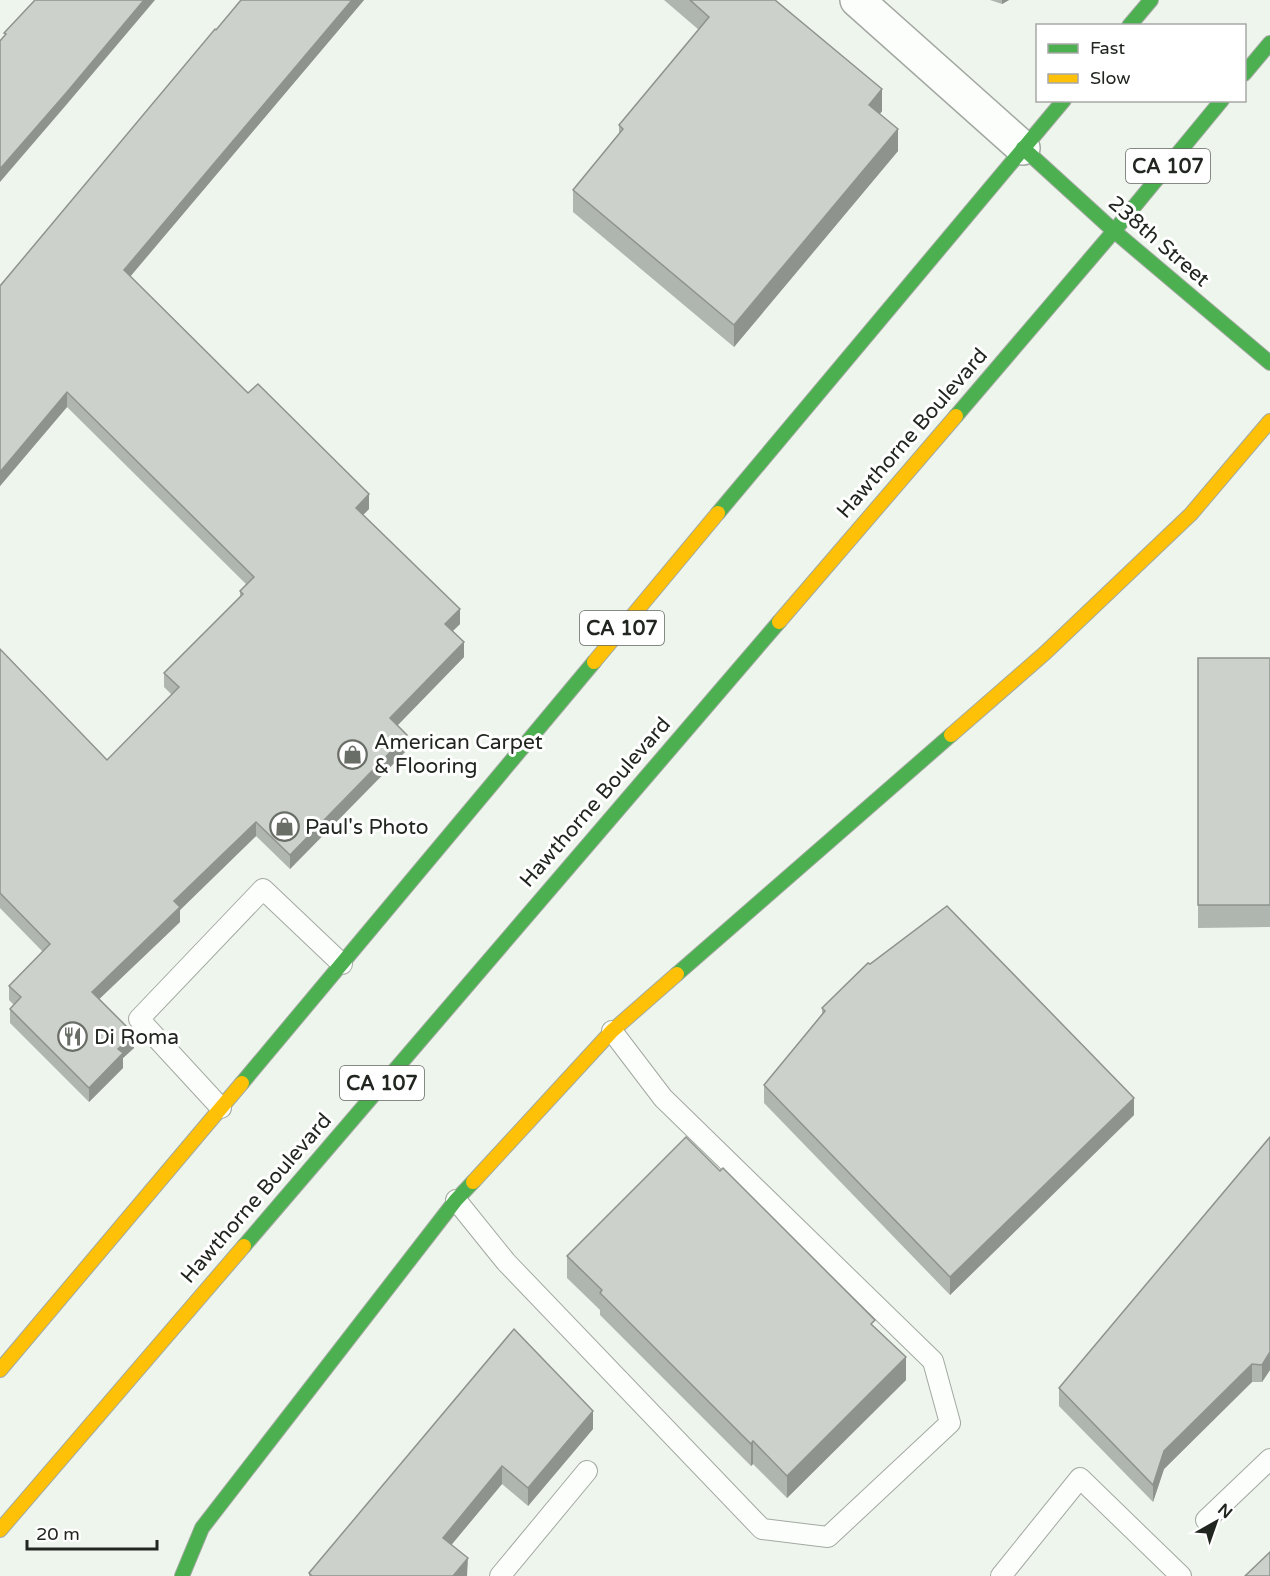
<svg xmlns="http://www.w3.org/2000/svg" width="1270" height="1576" font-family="'Varela Round',sans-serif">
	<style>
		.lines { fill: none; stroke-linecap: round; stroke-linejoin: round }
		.lane-casing { stroke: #a3a9a2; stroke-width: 22 }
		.street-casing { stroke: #a3a9a2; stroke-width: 36 }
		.fast-casing { stroke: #a3a9a2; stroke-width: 16 }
		.slow-casing { stroke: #a3a9a2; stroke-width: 16 }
		.lane { stroke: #fcfefc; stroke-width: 20 }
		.street { stroke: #fcfefc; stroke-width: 33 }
		.fast { stroke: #4caf50; stroke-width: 14 }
		.slow { stroke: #ffc107; stroke-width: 14 }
		.wall { fill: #afb5af }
		.shaded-wall { fill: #8f938e }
		.building { fill: #ccd2cb; stroke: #8f938e; stroke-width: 1.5 }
		.labels { text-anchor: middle; stroke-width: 6; stroke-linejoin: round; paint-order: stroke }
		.shield { fill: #fff; stroke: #646763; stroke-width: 1.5 }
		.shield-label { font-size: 20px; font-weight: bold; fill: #222620 }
		.street-label { font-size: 21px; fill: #222620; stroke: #fff }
		.poi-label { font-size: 21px; fill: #222620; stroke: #fff; text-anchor: start }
	</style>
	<rect width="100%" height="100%" fill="#eef5ec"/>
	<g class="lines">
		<defs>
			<g id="lane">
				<path d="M 221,1108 L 139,1019 L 263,889 L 342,964"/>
				<path d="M 456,1200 L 506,1262 L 762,1529 L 828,1537 L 950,1423 L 933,1361 L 663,1098 L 612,1031"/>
				<path d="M 1206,1520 L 1270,1459"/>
				<path d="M 500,1576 L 587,1471"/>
				<path d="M 1001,1576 L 1080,1478 L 1181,1576"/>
			</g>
			<path id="street" d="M 857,0 L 1023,148"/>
			<g id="fast">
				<path d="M 1129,26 L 1151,0"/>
				<path d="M 1244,74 L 1270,43"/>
				<path d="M 1023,148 L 1114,231 L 1270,363"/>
				<path d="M 956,416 L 1114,231 L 1222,100"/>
				<path d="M 718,513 L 1064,100"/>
				<path d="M 677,974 L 951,735"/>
				<path d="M 242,1083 L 594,662"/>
				<path d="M 244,1246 L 779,622"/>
				<path d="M 182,1576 L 202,1528 L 456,1200 L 473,1182"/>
			</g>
			<g id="slow">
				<path d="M 779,622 L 956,416"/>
				<path d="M 594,662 L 718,513"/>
				<path d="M 951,735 L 1045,653 L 1191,514 L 1270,421"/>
				<path d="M 473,1182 L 612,1031 L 677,974"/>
				<path d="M 0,1370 L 242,1083"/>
				<path d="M 0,1530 L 244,1246"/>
			</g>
		</defs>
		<use href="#lane" class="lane-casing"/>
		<use href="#street" class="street-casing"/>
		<use href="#fast" class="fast-casing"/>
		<use href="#slow" class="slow-casing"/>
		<use href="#lane" class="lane"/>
		<use href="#street" class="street"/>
		<use href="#fast" class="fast"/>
		<use href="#slow" class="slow"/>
	</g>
	<g class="wall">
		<path d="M 241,0 L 364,0 L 130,276 L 248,393 L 369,509 L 363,515 L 460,624 L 453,631 L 464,657 L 397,726 L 407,750 L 290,869 L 256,836 L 180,910 L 180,922 L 99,999 L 134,1048 L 123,1058 L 123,1068 L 89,1102 L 10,1023 L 10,1009 L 14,1005 L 9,1000 L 9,986 L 43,952 L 0,908 L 0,649 L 107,760 L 172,695 L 164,687 L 164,673 L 240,597 L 240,591 L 246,584 L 67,407 L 0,486 L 0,286 Z"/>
		<path d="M 664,0 L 775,0 L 882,111 L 880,114 L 898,151 L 734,347 L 573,212 L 573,190 L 619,134 L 619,125 L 699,30 Z"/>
		<path d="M 990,0 L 1009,0 L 1002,4 Z"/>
		<path d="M 1198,658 L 1270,658 L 1270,927 L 1198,928 Z"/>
		<path d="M 870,964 L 1134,1115 L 950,1295 L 764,1103 L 764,1085 L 822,1014 L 822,1008 Z"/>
		<path d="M 1270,1137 L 1270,1370 L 1262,1382 L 1252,1382 L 1164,1469 L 1153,1502 L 1059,1406 L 1059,1388 Z"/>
		<path d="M 567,1256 L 875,1327 L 906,1380 L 787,1498 L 753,1464 L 751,1466 L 600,1315 L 600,1310 L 567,1278 Z"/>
		<path d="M 514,1329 L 593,1429 L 528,1506 L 502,1484 L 451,1545 L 467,1576 L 309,1576 L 309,1573 Z"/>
	</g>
	<g class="shaded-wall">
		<path d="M 144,0 L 155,0 L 67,104 L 0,182 L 0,169 Z"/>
		<path d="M 352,0 L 364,0 L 124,284 L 124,270 Z"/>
		<path d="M 1002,0 L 1009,0 L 1002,4 Z"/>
		<path d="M 882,89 L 882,111 L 869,127 L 869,105 Z"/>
		<path d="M 898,129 L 898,151 L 734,347 L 734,325 Z"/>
		<path d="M 67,392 L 67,407 L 0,486 L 0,472 Z"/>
		<path d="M 369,494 L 369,509 L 356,522 L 356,508 Z"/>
		<path d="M 460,609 L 460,624 L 445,638 L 445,624 Z"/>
		<path d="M 464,642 L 464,657 L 390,733 L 390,718 Z"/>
		<path d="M 407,735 L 407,750 L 290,869 L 290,855 Z"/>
		<path d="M 256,822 L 256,836 L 180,910 L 180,922 L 92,1006 L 92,992 L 174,901 Z"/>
		<path d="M 134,1034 L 134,1048 L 123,1058 L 123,1068 L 89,1102 L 89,1088 L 118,1049 Z"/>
		<path d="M 1134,1098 L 1134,1115 L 950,1295 L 950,1277 Z"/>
		<path d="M 1270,1352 L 1270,1370 L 1262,1382 L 1262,1365 Z"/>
		<path d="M 906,1357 L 906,1380 L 787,1498 L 787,1476 Z"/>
		<path d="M 1252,1364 L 1252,1382 L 1164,1469 L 1153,1502 L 1153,1485 L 1164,1451 Z"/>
		<path d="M 593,1411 L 593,1429 L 528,1506 L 528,1488 Z"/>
		<path d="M 753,1441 L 753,1464 L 751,1466 L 751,1444 Z"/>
		<path d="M 502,1466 L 502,1484 L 443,1555 L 443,1538 Z"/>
		<path d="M 468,1558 L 467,1576 L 453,1576 Z"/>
	</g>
	<g class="building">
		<path d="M 35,0 L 144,0 L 67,92 L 0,169 L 0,41 L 6,34 L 4,33 Z"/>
		<path d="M 241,0 L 352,0 L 124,270 L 248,393 L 258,384 L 369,494 L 356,508 L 460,609 L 445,624 L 464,642 L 390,718 L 407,735 L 290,855 L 256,822 L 174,901 L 180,907 L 92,992 L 134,1034 L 118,1049 L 123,1053 L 89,1088 L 10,1009 L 21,997 L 9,986 L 50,944 L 0,893 L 0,649 L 107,760 L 179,687 L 164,673 L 243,594 L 240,591 L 254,577 L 67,392 L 0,472 L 0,286 L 215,29 L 216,30 Z"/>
		<path d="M 690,0 L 775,0 L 882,89 L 869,105 L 898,129 L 734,325 L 573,190 L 623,129 L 619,125 L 709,17 Z"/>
		<rect x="1198" y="658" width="72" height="247"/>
		<path d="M 947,906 L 1134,1098 L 950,1277 L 764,1085 L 825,1011 L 822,1008 L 868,963 L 870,964 Z"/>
		<path d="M 686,1137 L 720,1171 L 723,1168 L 875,1320 L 871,1324 L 906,1357 L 787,1476 L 753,1441 L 751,1444 L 600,1293 L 602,1290 L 567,1256 Z"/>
		<path d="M 1270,1137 L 1270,1352 L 1262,1365 L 1252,1364 L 1164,1451 L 1153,1485 L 1059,1388 Z"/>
		<path d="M 514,1329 L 593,1411 L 528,1488 L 502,1466 L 443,1538 L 468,1558 L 453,1576 L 312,1576 L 309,1573 Z"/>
		<path d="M 1270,1552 L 1270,1576 L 1245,1576 Z"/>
	</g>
	<defs>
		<symbol id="shop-ring" viewBox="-11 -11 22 22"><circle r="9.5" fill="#fff" stroke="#696e67" stroke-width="1.5"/><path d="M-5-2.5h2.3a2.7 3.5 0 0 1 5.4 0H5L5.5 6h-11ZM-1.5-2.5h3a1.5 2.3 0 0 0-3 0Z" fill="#696e67"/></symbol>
		<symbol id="restaurant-ring" viewBox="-11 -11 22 22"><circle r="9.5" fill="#fff" stroke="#696e67" stroke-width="1.5"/><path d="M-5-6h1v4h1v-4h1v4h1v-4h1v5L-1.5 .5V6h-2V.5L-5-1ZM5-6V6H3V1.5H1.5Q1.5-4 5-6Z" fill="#696e67"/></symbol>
	</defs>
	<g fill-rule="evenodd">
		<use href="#shop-ring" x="336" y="738" width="33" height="33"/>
		<use href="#shop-ring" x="268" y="810" width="33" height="33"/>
		<use href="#restaurant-ring" x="56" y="1020" width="33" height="33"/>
	</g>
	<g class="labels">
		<g class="shield">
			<rect x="1126" y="149" width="84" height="34" rx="4.5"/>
			<rect x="580" y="611" width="84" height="34" rx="4.5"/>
			<rect x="340" y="1066" width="84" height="34" rx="4.5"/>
		</g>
		<g class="shield-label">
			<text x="1168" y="173">CA 107</text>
			<text x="622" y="635">CA 107</text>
			<text x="382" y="1090">CA 107</text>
		</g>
		<g class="street-label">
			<text transform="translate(1159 241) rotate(41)" y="7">238th Street</text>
			<text transform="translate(912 433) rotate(-49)" y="7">Hawthorne Boulevard</text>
			<text transform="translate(595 802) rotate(-49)" y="7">Hawthorne Boulevard</text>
			<text transform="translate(256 1198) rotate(-49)" y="7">Hawthorne Boulevard</text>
		</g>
		<g class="poi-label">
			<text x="374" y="749">American Carpet<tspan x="374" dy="24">&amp; Flooring</tspan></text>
			<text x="305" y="834">Paul's Photo</text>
			<text x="94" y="1044">Di Roma</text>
		</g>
	</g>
	<rect x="1036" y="24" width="210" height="78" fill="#ffffff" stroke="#a7a8a6" stroke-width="1.5"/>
	<rect x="1048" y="44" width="30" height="9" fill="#4caf50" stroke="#a7a8a6" stroke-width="1.5"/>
	<text x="1090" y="54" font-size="18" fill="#222620">Fast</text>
	<rect x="1048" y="74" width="30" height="9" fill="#ffc107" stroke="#a7a8a6" stroke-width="1.5"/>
	<text x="1090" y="84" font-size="18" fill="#222620">Slow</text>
	<g transform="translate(1216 1522) rotate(40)" stroke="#ffffff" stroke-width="4.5" paint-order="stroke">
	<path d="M0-4.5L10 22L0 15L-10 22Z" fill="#222620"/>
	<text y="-9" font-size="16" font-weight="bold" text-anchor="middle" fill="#222620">N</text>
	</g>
	<path d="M27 1540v9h130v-9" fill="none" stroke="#222620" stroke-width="3"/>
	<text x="36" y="1540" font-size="18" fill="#222620" stroke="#ffffff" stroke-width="4.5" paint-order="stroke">20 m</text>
</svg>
